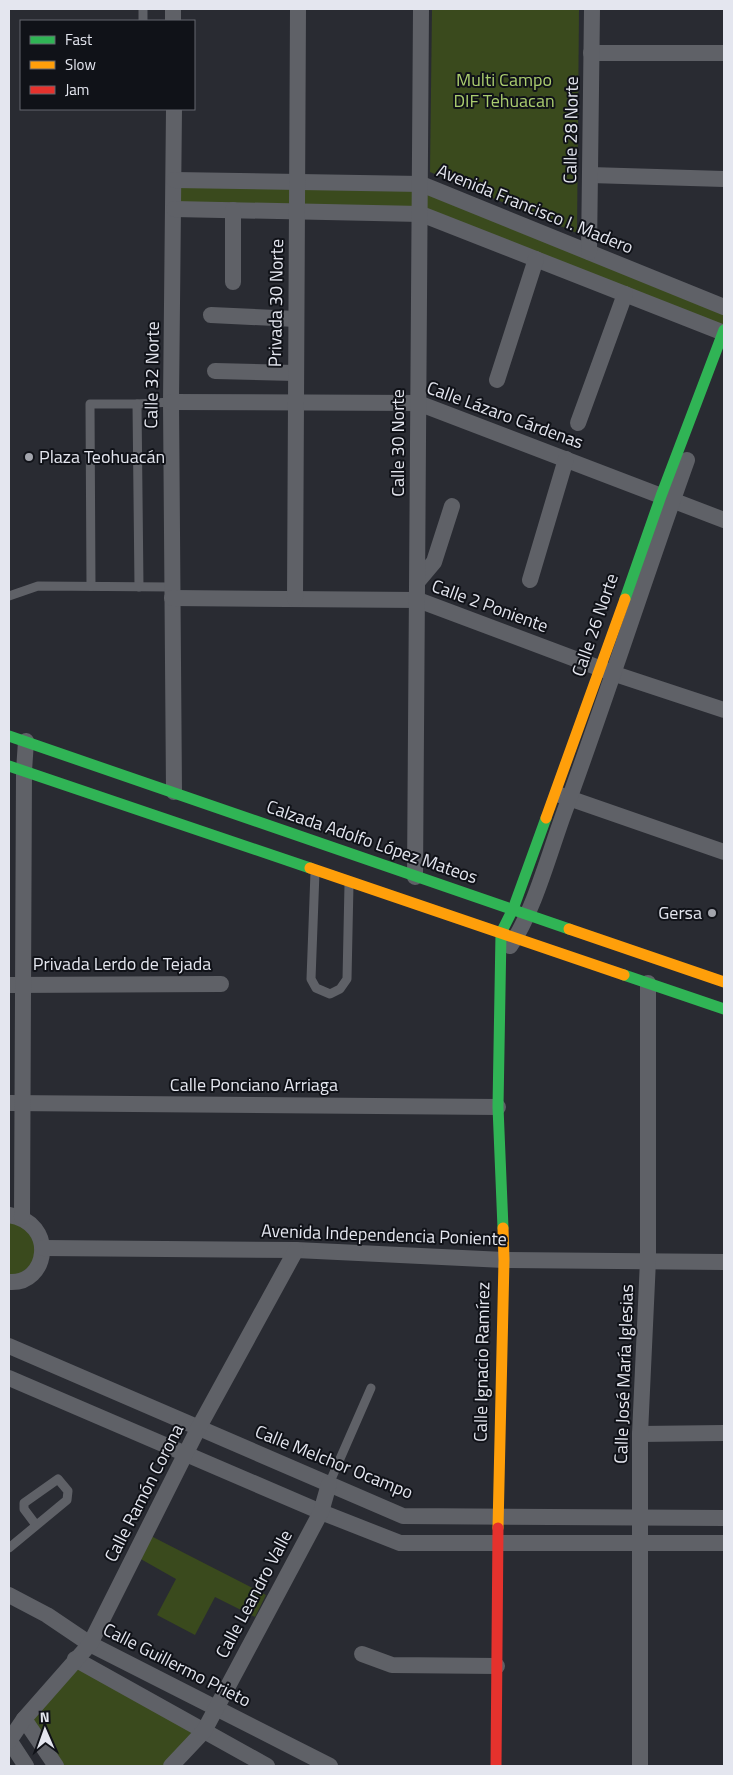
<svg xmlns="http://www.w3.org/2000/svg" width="733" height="1775" font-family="'Titillium Web',sans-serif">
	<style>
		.green { fill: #3a4a1d }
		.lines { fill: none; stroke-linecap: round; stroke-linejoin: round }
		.lane { stroke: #5f6167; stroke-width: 9 }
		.street { stroke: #5f6167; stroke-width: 16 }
		.fast { stroke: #30b455; stroke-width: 11 }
		.slow { stroke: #ff9f0a; stroke-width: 11 }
		.jam { stroke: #e5322d; stroke-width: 11 }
		.poi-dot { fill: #a3a5ad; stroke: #101218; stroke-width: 2 }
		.labels { text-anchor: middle; stroke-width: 4; stroke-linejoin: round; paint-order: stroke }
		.park-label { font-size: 18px; fill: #abcd6f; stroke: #101218 }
		.street-label { font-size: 18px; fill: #e4e6ef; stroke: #101218 }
		.poi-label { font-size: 18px; fill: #e4e6ef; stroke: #101218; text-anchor: start }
	</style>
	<rect width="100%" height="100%" fill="#292b32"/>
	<g class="green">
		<path d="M 432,9 L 579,9 L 577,233 L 430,172 Z"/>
		<path d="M 174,180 L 421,184 L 724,310 L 724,329 L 421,214 L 174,209 Z"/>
		<path d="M 9,1217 L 36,1232 L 38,1261 L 9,1281 Z"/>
		<path d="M 151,1536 L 266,1595 L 255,1617 L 215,1597 L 195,1635 L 157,1615 L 176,1579 L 139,1558 Z"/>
		<path d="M 75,1659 L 204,1731 L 171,1766 L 56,1766 L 24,1719 Z"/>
	</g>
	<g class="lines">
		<g class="lane">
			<path d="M 143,9 L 143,21"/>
			<path d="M 137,404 L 171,402"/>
			<path d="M 91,586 L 90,404 L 137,404 L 139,587"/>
			<path d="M 9,596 L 38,586 L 172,587"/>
			<path d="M 315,872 L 311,979 L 316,988 L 330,994 L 340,989 L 347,979 L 349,884"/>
			<path d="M 329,1484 L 371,1388"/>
			<path d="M 9,1548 L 67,1500 L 68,1491 L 58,1479 L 24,1503 L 24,1509 L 36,1525"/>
		</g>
		<g class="street">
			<path d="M 173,9 L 173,21"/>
			<path d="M 591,53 L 724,53"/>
			<path d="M 174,109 L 171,402 L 174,792"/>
			<path d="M 590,175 L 724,179"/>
			<path d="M 174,180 L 421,184 L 724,307"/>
			<path d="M 174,209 L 421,214 L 724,333"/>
			<path d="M 233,210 L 233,282"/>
			<path d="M 589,252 L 592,9"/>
			<path d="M 211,315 L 296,319"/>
			<path d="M 215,371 L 295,373"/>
			<path d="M 497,380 L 536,259"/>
			<path d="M 171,402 L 418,403 L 724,520"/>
			<path d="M 578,423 L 625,294"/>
			<path d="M 530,580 L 566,459"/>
			<path d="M 418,581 L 434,562 L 452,506"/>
			<path d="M 172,598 L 418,600 L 615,674 L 724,710"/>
			<path d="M 295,599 L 298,9"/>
			<path d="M 560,795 L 724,852"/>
			<path d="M 415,877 L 421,9"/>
			<path d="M 510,946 C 533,914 550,851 564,813 C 607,696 645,577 687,460"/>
			<path d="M 9,985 L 221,984"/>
			<path d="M 9,1103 L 498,1107"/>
			<path d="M 9,1215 C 58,1223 48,1285 9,1282"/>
			<path d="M 22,1217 L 24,771 L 26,741"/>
			<path d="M 43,1248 L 296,1250 L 504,1260 L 724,1262"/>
			<path d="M 9,1346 L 403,1516 L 724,1518"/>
			<path d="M 9,1378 L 321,1512 L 400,1543 L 724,1543"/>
			<path d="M 640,1434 L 724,1433"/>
			<path d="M 9,1595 L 47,1615 L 90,1644 L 330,1766"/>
			<path d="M 362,1654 L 392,1665 L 497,1666"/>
			<path d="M 75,1659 L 267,1766"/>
			<path d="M 24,1719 L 56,1766"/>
			<path d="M 9,1740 L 26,1766"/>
			<path d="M 9,1741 L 24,1719 L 90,1644 L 199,1427 L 296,1250"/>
			<path d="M 171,1766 L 204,1731 L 321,1512 L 329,1484"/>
			<path d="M 640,1766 L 640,1434 L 648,1260 L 648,983"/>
		</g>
		<g class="fast">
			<path d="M 625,599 L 661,496 L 724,330"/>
			<path d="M 9,736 L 569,929"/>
			<path d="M 9,766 L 310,868"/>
			<path d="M 624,975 L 724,1009"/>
			<path d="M 503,1228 L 498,1107 L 501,933 L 513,909 L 546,818"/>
		</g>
		<g class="slow">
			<path d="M 546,818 L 625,599"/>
			<path d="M 310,868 L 624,975"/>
			<path d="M 569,929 L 724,982"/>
			<path d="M 498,1528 L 504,1260 L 503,1228"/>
		</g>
		<path class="jam" d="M 496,1766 L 498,1528"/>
	</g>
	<g class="poi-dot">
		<circle cx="29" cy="457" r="5"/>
		<circle cx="712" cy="913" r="5"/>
	</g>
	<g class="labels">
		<g class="park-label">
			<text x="504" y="86">Multi Campo<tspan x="504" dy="21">DIF Tehuacan</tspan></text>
		</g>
		<g class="street-label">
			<text transform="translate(571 130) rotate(-89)" y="6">Calle 28 Norte</text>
			<text transform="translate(535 209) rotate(22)" y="6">Avenida Francisco I. Madero</text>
			<text transform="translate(276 303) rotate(-89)" y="6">Privada 30 Norte</text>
			<text transform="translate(152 375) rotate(-89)" y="6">Calle 32 Norte</text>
			<text transform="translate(505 415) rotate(20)" y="6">Calle Lázaro Cárdenas</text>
			<text transform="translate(398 443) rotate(-90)" y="6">Calle 30 Norte</text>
			<text transform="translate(490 606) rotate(20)" y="6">Calle 2 Poniente</text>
			<text transform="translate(595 625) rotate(-71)" y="6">Calle 26 Norte</text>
			<text transform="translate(372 842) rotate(19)" y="6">Calzada Adolfo López Mateos</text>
			<text x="122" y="970">Privada Lerdo de Tejada</text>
			<text x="254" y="1091">Calle Ponciano Arriaga</text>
			<text transform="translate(384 1235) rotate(2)" y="6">Avenida Independencia Poniente</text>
			<text transform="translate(482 1362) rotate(-89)" y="6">Calle Ignacio Ramírez</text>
			<text transform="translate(624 1374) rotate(-88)" y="6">Calle José María Iglesias</text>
			<text transform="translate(334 1462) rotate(22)" y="6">Calle Melchor Ocampo</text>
			<text transform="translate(144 1493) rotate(-63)" y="6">Calle Ramón Corona</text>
			<text transform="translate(254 1594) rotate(-62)" y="6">Calle Leandro Valle</text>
			<text transform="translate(177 1665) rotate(27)" y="6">Calle Guillermo Prieto</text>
		</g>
		<g class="poi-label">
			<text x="39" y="463">Plaza Teohuacán</text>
			<text x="702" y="919" text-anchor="end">Gersa</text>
		</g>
	</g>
	<rect width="733" height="1775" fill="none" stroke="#e4e6ef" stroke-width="20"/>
	<rect x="20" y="20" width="175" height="90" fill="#101218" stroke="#65676e"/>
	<rect x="30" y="36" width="25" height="8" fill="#30b455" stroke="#65676e"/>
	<text x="65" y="45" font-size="15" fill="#e4e6ef">Fast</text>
	<rect x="30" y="61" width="25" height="8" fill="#ff9f0a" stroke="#65676e"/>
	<text x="65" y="70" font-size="15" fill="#e4e6ef">Slow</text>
	<rect x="30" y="86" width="25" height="8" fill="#e5322d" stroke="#65676e"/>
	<text x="65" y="95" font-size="15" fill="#e4e6ef">Jam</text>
	<g transform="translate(45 1730) rotate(358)" stroke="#101218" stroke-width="4" paint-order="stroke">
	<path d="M0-4L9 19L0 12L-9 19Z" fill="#e4e6ef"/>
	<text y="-8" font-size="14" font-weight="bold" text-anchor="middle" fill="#e4e6ef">N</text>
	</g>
</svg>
